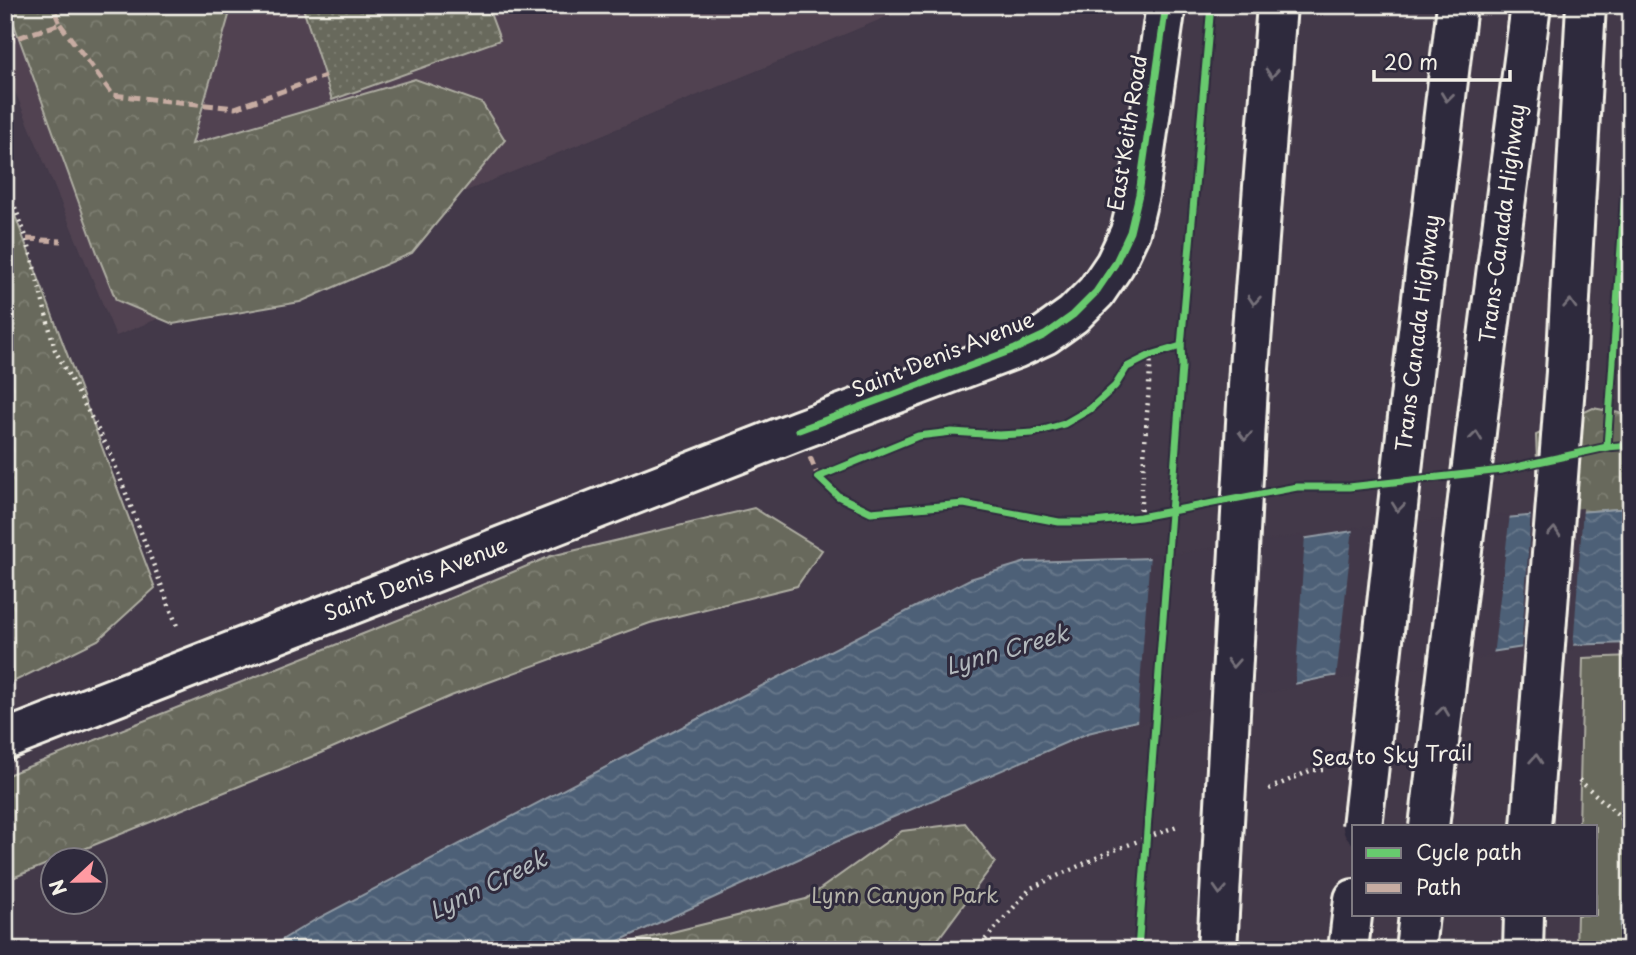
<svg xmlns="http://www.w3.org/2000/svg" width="1636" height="955" font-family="'Playpen Sans',sans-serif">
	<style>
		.built { fill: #514351 }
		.grass { fill: #68695b; stroke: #aeada2; stroke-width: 2 }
		.forest { fill: url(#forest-crowns); stroke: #aeada2; stroke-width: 2 }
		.park { fill: url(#park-dots); stroke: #aeada2; stroke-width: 2 }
		.water { fill: url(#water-waves); stroke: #909aa4; stroke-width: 2 }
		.pier { fill: #433949 }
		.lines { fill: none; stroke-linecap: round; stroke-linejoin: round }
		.minor-casing { stroke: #f4f1e8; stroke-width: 44 }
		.motorway-casing { stroke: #f4f1e8; stroke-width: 44 }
		.path { stroke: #f4f1e8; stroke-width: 4.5; stroke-dasharray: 2 5; stroke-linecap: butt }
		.minor { stroke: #2f2a3d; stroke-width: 38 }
		.motorway { stroke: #2f2a3d; stroke-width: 38 }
		.motorway-bridge-casing { stroke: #f4f1e8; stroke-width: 44; stroke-linecap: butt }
		.motorway-bridge { stroke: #2f2a3d; stroke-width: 38 }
		.quiet { stroke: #c7aca2; stroke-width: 5; stroke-dasharray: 10 5; stroke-linecap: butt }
		.cycleway-casing { stroke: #2f2a3d; stroke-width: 11 }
		.cycleway { stroke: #67ca6e; stroke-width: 7 }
		.oneway { stroke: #747079 }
		.labels { text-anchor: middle; stroke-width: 6; stroke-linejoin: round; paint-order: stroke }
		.street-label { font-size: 21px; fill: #f4f1e8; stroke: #2f2a3d }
		.park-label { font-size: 21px; fill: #b5b4a9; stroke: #2f2a3d }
		.water-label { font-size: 23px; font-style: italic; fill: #b1b7bb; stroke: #2f2a3d }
	</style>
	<defs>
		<pattern id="forest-crowns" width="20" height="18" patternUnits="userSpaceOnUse" patternTransform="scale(1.75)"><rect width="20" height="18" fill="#68695b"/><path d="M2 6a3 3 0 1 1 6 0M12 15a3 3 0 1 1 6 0" fill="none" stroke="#7e7f73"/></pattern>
		<pattern id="park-dots" width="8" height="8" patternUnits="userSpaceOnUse" patternTransform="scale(1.75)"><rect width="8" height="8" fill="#68695b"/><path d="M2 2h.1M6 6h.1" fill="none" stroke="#7e7f73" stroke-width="1.8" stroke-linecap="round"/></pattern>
		<pattern id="water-waves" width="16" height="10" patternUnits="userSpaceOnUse" patternTransform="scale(1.75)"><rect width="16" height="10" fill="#4d6077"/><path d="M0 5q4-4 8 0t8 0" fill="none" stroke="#67778a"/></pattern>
	</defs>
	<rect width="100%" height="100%" fill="#433949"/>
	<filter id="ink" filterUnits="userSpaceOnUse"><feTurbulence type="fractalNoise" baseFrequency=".0143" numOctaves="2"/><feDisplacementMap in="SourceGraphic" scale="14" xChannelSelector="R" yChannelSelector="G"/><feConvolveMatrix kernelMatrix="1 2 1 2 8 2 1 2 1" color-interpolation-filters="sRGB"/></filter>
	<g filter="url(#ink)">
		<path class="built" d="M 5,5 L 915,5 L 116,336 L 5,67 Z"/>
		<path class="grass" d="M 1631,656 L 1631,950 L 1576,950 L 1577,915 L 1596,915 L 1596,827 L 1579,827 L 1583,658 Z"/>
		<g class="forest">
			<path d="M 7,5 L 232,5 L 192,144 L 415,79 L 482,103 L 505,140 L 412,253 L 300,302 L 173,324 L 116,300 L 99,258 Z"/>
			<path d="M 5,189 L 155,588 L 98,640 L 5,686 L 5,585 L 8,572 L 5,565 Z"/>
			<path d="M 1593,408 L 1631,415 L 1631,508 L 1539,515 L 1536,435 Z"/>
			<path d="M 754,508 L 822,550 L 797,586 L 650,623 L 451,696 L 316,755 L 5,881 L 5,776 L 403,618 L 551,556 Z"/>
			<path d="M 965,823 L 995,862 L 930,950 L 599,950 L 806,899 L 902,831 Z"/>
		</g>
		<path class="park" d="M 302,5 L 487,5 L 500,40 L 332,100 Z"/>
		<g class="water">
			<path d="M 1631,508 L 1631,643 L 1530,646 L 1327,677 L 1237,696 L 1088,733 L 838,841 L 599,950 L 265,950 L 315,920 L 705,715 L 970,579 L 1026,562 L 1183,557 L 1353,531 L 1539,515 Z"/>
			<path d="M 1631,875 L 1631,950 L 1620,950 L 1621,916 Z"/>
		</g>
		<g class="pier">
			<path d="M 1583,508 L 1573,649 L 1521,651 L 1531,512 Z"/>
			<path d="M 1510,514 L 1493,656 L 1336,679 L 1353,528 Z"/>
			<path d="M 1305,535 L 1295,687 L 1237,699 L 1137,724 L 1150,554 L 1182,553 Z"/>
		</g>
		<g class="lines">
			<defs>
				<g id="minor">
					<path id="s1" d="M 5,740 L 799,430 L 1015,349 L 1045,335 L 1073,315 L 1096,292 L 1115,264 L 1130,232 L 1139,194 L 1166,5"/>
				</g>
				<g id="motorway">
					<path d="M 1249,368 L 1277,5"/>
					<path d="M 1566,372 L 1586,5"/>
					<path d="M 1411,390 L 1457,5"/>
					<path id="s2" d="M 1480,399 L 1531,5"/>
					<path d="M 1348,950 L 1354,899"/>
					<path d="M 1415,950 L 1419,915"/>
					<path d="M 1523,950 L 1524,915"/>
				</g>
			</defs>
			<use href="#minor" class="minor-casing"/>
			<use href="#motorway" class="motorway-casing"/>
			<g class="path">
				<path d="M 5,181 L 27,239 L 55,350 L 110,452 L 177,626"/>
				<path d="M 1140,517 L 1151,355"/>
				<path d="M 1579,780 L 1623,819 L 1631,821"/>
				<path d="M 1269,789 L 1312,770 L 1326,770"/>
				<path d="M 976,950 L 1031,888 L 1107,853 L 1180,825"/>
			</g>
			<use href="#minor" class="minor"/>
			<use href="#motorway" class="motorway"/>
			<defs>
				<g id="motorway-bridge">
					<path d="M 1362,827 L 1411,390"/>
					<path d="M 1429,827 L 1480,399"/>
					<path d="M 1531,827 L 1566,372"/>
					<path d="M 1217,950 L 1249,368"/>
				</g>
			</defs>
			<use href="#motorway-bridge" class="motorway-bridge-casing"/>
			<use href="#motorway-bridge" class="motorway-bridge"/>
			<g class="quiet">
				<path d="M 60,24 L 113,95 L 235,108 L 325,76"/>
				<path d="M 5,42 L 60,24 L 52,5"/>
				<path d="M 27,239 L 61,241"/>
				<path d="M 810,457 L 818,477"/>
			</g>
			<defs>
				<g id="cycleway">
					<path d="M 1181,346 L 1151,355 L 1127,367 L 1115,386 L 1090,409 L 1064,424 L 1033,433 L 999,435 L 952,432 L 918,436 L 818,477 L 838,496 L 871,512 L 964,504 L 1059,522 L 1094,522 L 1140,517 L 1297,487 L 1349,487 L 1502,470 L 1607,447 L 1631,445"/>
					<path d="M 799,430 L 1015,349 L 1045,335 L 1073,315 L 1096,292 L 1115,264 L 1130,232 L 1139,194 L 1166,5"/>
					<path d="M 1607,447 L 1628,147 L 1631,145"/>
					<path d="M 1138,950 L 1182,367 L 1181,346 L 1211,5"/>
				</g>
			</defs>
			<use href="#cycleway" class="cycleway-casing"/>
			<use href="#cycleway" class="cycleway"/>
		</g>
		<defs><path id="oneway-chevron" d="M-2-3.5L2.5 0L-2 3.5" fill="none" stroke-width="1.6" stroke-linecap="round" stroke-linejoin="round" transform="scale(1.75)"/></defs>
		<g class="oneway">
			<use href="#oneway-chevron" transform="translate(1272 73) rotate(94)"/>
			<use href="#oneway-chevron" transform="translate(1447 97) rotate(97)"/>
			<use href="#oneway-chevron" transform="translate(1254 300) rotate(94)"/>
			<use href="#oneway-chevron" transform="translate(1570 304) rotate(-87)"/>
			<use href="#oneway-chevron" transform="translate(1245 436) rotate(93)"/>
			<use href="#oneway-chevron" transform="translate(1476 436) rotate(-83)"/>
			<use href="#oneway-chevron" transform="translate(1398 507) rotate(96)"/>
			<use href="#oneway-chevron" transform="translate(1554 532) rotate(-86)"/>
			<use href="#oneway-chevron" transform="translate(1233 663) rotate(93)"/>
			<use href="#oneway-chevron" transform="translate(1443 711) rotate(-83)"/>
			<use href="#oneway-chevron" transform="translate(1536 759) rotate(-86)"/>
			<use href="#oneway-chevron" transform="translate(1220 890) rotate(93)"/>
		</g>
	</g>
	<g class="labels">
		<g class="street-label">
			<text transform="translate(1128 133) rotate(-81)" y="7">East Keith Road</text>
			<text dy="7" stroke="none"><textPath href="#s2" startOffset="177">Trans-Canada Highway</textPath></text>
			<text transform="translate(1418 333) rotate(-83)" y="7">Trans Canada Highway</text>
			<text transform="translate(943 355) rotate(-22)" y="7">Saint Denis Avenue</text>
			<text dy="7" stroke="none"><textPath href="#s1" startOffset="441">Saint Denis Avenue</textPath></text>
			<text transform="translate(1392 756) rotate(-2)" y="7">Sea to Sky Trail</text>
		</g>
		<g class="park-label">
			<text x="905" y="903">Lynn Canyon Park</text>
		</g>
		<g class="water-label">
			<text transform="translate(1007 650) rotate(-16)" y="8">Lynn Creek</text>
			<text transform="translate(488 885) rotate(-26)" y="8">Lynn Creek</text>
		</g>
	</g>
	<rect width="1636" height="955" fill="none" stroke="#2f2a3d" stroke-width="28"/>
	<rect x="14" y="14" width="1608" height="927" fill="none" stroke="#f4f1e8" stroke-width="2.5" filter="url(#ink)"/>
	<rect x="1352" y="825" width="245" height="91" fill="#2f2a3d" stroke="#7e7a81" stroke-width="2"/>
	<rect x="1366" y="848" width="35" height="10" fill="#67ca6e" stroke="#7e7a81" stroke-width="2"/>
	<text x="1416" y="860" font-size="21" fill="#f4f1e8">Cycle path</text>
	<rect x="1366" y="883" width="35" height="10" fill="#c7aca2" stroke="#7e7a81" stroke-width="2"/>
	<text x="1416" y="895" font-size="21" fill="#f4f1e8">Path</text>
	<g transform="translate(74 881) rotate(248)"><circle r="33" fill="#2f2a3d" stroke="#7e7a81" stroke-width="2"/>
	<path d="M0-5L12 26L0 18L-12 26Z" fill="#ff9aa2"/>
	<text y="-10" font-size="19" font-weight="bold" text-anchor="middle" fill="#f4f1e8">N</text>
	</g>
	<path d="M1374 70v10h136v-10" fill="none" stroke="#f4f1e8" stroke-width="3.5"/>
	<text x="1384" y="70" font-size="21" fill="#f4f1e8" stroke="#2f2a3d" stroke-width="5" paint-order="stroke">20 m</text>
</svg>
